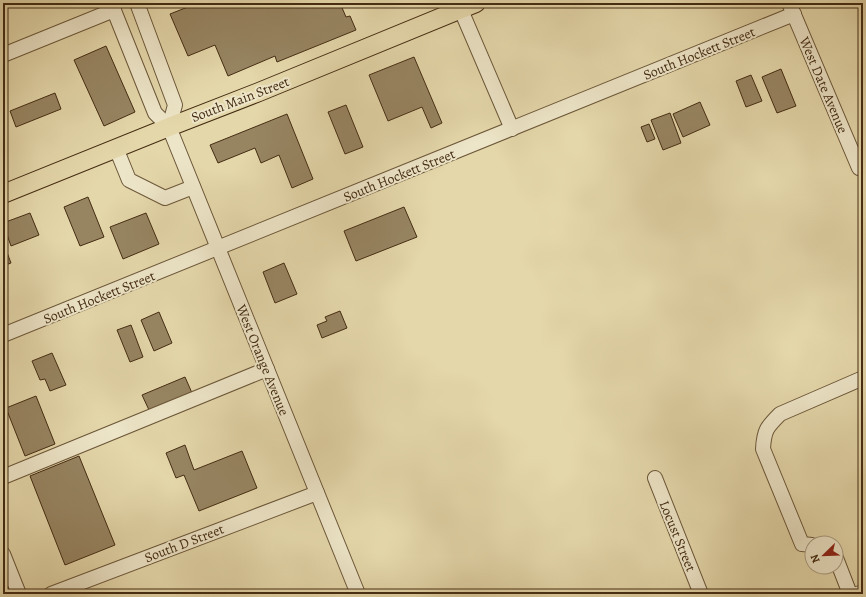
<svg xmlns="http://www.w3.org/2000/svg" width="866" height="597" font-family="Alegreya,serif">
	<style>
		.building { fill: #978562; stroke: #442c13 }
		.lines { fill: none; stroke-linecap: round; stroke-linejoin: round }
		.minor-casing { stroke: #6c5739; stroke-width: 16 }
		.major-casing { stroke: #442c13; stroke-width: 20 }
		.minor { stroke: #ede5c8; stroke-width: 14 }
		.major { stroke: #e4d7aa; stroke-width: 18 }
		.labels { text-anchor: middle; stroke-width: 4; stroke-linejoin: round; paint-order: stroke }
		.street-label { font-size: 14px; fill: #442c13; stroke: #ede5c8 }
	</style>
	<rect width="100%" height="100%" fill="#e4d7aa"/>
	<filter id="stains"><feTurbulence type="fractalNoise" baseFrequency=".005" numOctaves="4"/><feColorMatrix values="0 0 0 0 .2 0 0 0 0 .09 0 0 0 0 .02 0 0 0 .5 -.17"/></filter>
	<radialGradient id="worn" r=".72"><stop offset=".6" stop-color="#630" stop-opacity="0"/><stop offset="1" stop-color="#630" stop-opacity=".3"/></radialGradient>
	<g class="building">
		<path d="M 198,3 L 340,3 L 346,17 L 350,16 L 356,30 L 277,62 L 275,56 L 228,76 L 215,45 L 188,56 L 170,14 Z"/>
		<path d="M 106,46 L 135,112 L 104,126 L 74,60 Z"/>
		<path d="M 414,57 L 442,123 L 431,128 L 422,107 L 388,121 L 369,75 Z"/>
		<path d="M 781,69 L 796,106 L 777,113 L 762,77 Z"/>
		<path d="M 751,75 L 762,101 L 746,107 L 736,81 Z"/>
		<path d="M 55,93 L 61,109 L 16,127 L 10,111 Z"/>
		<path d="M 700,102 L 710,125 L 683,137 L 673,114 Z"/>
		<path d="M 346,105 L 363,147 L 345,154 L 328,112 Z"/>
		<path d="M 670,113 L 681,143 L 663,150 L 651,120 Z"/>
		<path d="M 287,114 L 313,179 L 292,188 L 279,155 L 261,163 L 255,148 L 218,163 L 210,145 Z"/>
		<path d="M 649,124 L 655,139 L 647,142 L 641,127 Z"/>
		<path d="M 88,197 L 104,237 L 80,246 L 64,207 Z"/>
		<path d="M 404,207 L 417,237 L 356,261 L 344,231 Z"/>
		<path d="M 30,213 L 39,235 L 11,246 L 3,223 Z"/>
		<path d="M 146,213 L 159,244 L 123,259 L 110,227 Z"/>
		<path d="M 3,247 L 5,247 L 11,263 L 3,266 Z"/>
		<path d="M 284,263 L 297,294 L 275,303 L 263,272 Z"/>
		<path d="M 340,311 L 347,328 L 322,338 L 317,325 L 327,321 L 325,317 Z"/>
		<path d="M 159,312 L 172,343 L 154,351 L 141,320 Z"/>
		<path d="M 131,325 L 143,357 L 130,362 L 117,330 Z"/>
		<path d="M 52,353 L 66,385 L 50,391 L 45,379 L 40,380 L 32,361 Z"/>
		<path d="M 185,377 L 192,393 L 149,410 L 142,395 Z"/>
		<path d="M 36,396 L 55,444 L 25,456 L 6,408 Z"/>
		<path d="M 185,445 L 194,470 L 242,451 L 257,488 L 199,511 L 184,475 L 176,478 L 166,453 Z"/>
		<path d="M 79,456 L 115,545 L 65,565 L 30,476 Z"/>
	</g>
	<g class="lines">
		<defs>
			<g id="minor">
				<path d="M 111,3 L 155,113 L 169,127 L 358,594"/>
				<path d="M 137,3 L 175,105 L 169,127"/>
				<path d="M 458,3 L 512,129"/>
				<path d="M 789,3 L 859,168"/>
				<path d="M 3,55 L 114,10"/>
				<path d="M 116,148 L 129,180 L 165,198 L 193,187"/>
				<path d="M 3,335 L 794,14"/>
				<path d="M 3,477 L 267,369"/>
				<path d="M 655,478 L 701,594"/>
				<path d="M 812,545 L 802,544 L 763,449 C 764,430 767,427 780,414 L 863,378"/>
				<path d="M 3,554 L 19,594"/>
				<path d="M 836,558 L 850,594"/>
				<path d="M 51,594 L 317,493"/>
				<path d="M 857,594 L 863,592"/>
			</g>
			<path id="major" d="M 3,194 L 169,127 L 259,92 L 476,3"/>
		</defs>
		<use href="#minor" class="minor-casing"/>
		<use href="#major" class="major-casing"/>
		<use href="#minor" class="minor"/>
		<use href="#major" class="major"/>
	</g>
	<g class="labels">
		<g class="street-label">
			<text transform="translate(699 53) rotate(-22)" y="5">South Hockett Street</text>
			<text transform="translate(824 85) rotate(67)" y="5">West Date Avenue</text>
			<text transform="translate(240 99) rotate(-21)" y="5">South Main Street</text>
			<text transform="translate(399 175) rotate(-22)" y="5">South Hockett Street</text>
			<text transform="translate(99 297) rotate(-22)" y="5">South Hockett Street</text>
			<text transform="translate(263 360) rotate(68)" y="5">West Orange Avenue</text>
			<text transform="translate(678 536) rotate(68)" y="5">Locust Street</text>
			<text transform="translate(184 543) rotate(-21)" y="5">South D Street</text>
		</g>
	</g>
	<rect width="866" height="597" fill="none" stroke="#e4d7aa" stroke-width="16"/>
	<rect x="4" y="4" width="858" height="589" fill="none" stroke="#442c13" stroke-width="2"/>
	<rect x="8" y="8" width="850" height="581" fill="none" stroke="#442c13"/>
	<g transform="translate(824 555) rotate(247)"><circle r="19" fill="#ede5c8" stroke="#a99b80"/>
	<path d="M0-3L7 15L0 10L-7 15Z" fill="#8f2418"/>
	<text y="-6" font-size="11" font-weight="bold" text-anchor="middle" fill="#442c13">N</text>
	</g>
	<rect width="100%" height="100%" filter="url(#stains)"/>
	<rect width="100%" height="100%" fill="url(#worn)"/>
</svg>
